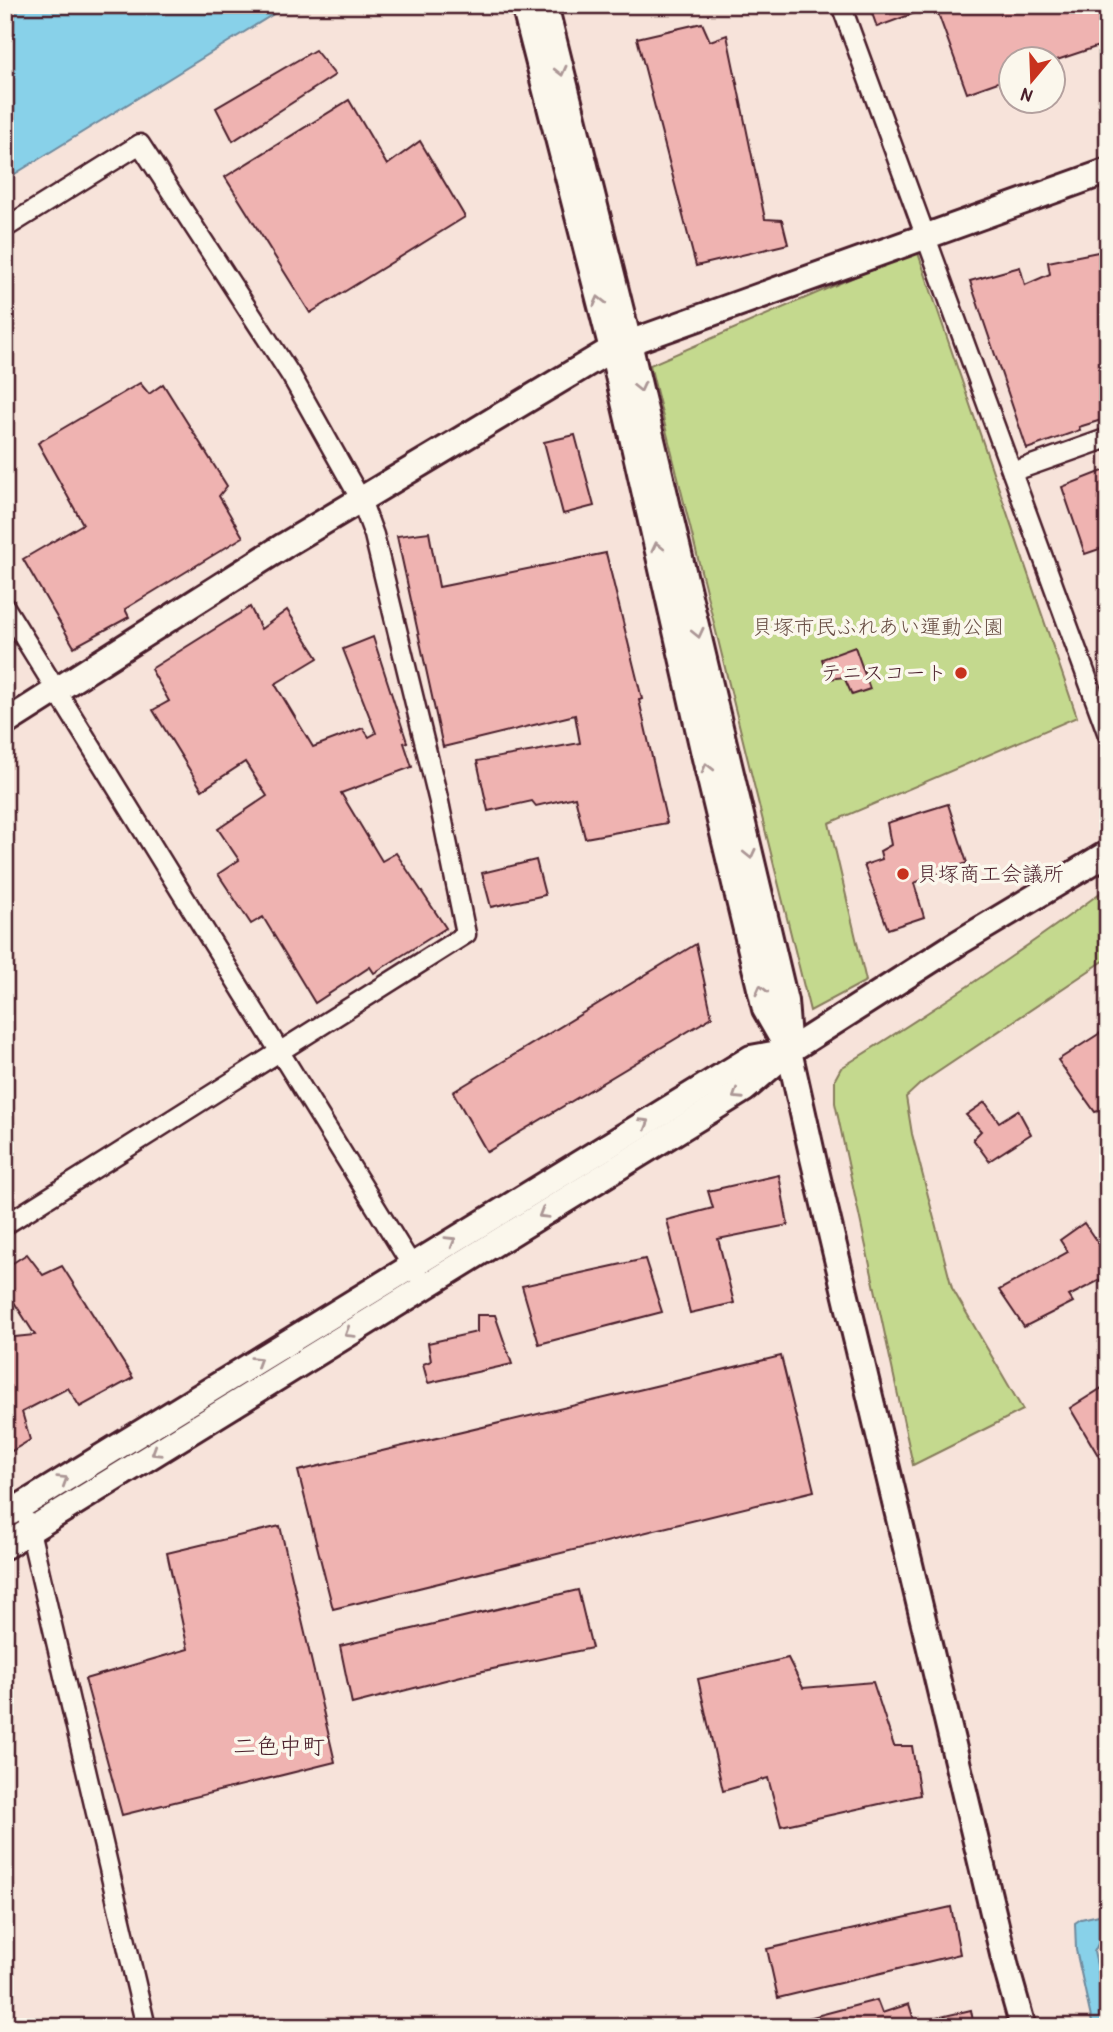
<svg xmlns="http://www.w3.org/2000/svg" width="1113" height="2032" font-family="'Patrick Hand','Klee One',sans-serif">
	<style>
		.green { fill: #c4d98e; stroke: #877c5c; stroke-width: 2 }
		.water { fill: #88d1e9; stroke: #6f8a9d; stroke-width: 2 }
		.building { fill: #efb3b1; stroke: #4a1f2b; stroke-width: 2 }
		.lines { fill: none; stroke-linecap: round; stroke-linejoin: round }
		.street-casing { stroke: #4a1f2b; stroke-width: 23 }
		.secondary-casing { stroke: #4a1f2b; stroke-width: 30 }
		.street { stroke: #fbf7ec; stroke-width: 18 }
		.secondary { stroke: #fbf7ec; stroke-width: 24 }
		.oneway { stroke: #ab9695 }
		.poi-dot { fill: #c8321e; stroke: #fbf7ec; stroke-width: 2.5 }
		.labels { text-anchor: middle; stroke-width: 7; stroke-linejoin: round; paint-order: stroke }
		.park-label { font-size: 21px; fill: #684e44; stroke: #fbf7ec }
		.poi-label { font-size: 21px; fill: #4a1f2b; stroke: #fbf7ec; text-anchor: end }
		.neighbourhood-label { font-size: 23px; fill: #4a1f2b; stroke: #fbf7ec }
	</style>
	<rect width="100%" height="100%" fill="#f7e3da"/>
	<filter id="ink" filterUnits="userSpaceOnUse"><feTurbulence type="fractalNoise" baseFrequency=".0143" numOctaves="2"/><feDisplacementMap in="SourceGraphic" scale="14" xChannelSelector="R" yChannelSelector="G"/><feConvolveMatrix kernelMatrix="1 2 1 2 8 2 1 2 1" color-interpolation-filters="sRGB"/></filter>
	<g filter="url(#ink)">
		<g class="green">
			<path d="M 917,250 L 1077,717 L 829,823 L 866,981 L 810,1011 L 650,365 Z"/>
			<path d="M 1108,887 L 1108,958 L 920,1084 L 906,1097 L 912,1134 L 952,1288 L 1023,1410 L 913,1465 L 835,1103 L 835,1079 L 841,1068 C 932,1011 1022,952 1108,887 Z"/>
		</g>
		<g class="water">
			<path d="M 5,5 L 288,5 L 5,180 Z"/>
			<path d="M 1108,1913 L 1108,1939 L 1099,1942 L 1094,1952 L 1108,2014 L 1108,2027 L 1093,2027 L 1076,1950 L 1075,1923 L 1081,1919 Z"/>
		</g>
		<g class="building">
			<path d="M 869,5 L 931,5 L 931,7 L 877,27 Z"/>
			<path d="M 935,5 L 1108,5 L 1108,43 L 1057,60 L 1012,60 L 1012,77 L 967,93 Z"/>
			<path d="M 702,23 L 710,41 L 727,35 L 765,219 L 782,220 L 788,244 L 696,266 L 637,38 Z"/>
			<path d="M 315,50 L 335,75 L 233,141 L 216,108 Z"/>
			<path d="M 349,100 L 387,165 L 420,141 L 465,217 L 310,313 L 225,177 Z"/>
			<path d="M 1108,250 L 1108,418 L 1079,427 L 1080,430 L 1027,449 L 970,281 L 1020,267 L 1025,285 L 1050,274 L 1048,262 Z"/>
			<path d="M 140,383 L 149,394 L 163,384 L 227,486 L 219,496 L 243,537 L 125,609 L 129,617 L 74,647 L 23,559 L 83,524 L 38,443 Z"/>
			<path d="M 575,435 L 594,506 L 563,514 L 544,442 Z"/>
			<path d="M 1108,469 L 1108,546 L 1085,554 L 1062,487 Z"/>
			<path d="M 429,532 L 439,587 L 606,553 L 642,699 L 639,700 L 667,823 L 585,838 L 575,797 L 536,806 L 532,801 L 488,811 L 477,761 L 580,743 L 575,715 L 443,747 L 397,536 Z"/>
			<path d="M 250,607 L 261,629 L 287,610 L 318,658 L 275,684 L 313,747 L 363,728 L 369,737 L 376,733 L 343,649 L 373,637 L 407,742 L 404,743 L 412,767 L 341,793 L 382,861 L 396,853 L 446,928 L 374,973 L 370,967 L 315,1003 L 263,917 L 251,924 L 218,874 L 239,860 L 218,829 L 267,796 L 245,762 L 202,790 L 153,710 L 169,701 L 151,669 Z"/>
			<path d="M 855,647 L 870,689 L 852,695 L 844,677 L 829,679 L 822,659 Z"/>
			<path d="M 948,804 L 967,863 L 914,883 L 924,917 L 888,929 L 864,865 L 882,859 L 880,851 L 891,845 L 887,823 Z"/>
			<path d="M 536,860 L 545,895 L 491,907 L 482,873 Z"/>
			<path d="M 696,944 L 712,1017 L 487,1152 L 453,1092 Z"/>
			<path d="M 1108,1028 L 1108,1108 L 1095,1112 L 1058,1060 Z"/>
			<path d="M 985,1102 L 999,1122 L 1018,1110 L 1031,1134 L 989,1161 L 973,1139 L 981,1131 L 966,1115 Z"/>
			<path d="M 779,1175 L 788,1225 L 718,1239 L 734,1303 L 690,1313 L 667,1220 L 713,1208 L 708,1191 Z"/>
			<path d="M 1084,1223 L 1108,1258 L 1108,1276 L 1069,1296 L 1073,1302 L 1024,1327 L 999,1290 L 1068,1252 L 1060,1240 Z"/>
			<path d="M 27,1254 L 43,1275 L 62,1266 L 133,1378 L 80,1407 L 68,1388 L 22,1412 L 30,1440 L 5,1455 L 5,1338 L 35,1335 L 5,1288 L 5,1268 Z"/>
			<path d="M 645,1259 L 662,1312 L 539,1344 L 522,1286 Z"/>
			<path d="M 477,1315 L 495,1315 L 512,1364 L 428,1383 L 423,1364 L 431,1361 L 428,1343 L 477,1332 Z"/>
			<path d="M 781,1356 L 814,1491 L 333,1609 L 298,1471 Z"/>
			<path d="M 1102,1388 L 1108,1398 L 1108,1472 L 1070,1408 Z"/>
			<path d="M 280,1526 L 335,1762 L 122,1815 L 85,1679 L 188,1649 L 167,1553 Z"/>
			<path d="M 578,1590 L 592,1648 L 469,1674 L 352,1704 L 340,1646 Z"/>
			<path d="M 788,1658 L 803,1688 L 873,1682 L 894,1746 L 912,1746 L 920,1795 L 781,1826 L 768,1778 L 723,1791 L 698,1679 Z"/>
			<path d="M 951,1907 L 960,1954 L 778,1998 L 767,1949 Z"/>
			<path d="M 877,2000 L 882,2013 L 909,2004 L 916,2027 L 793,2027 L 793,2022 Z"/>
			<path d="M 971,2010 L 974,2027 L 923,2027 L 923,2021 Z"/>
		</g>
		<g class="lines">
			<defs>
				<g id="street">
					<path d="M 841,5 L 1108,735"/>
					<path d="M 5,228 L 140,144 L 292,377 L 361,500 L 374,535 L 439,802 L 466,934 L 5,1225"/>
					<path d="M 1012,472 L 1108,438"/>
					<path d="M 5,607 L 417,1274"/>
					<path d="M 28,1522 L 146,2027"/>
				</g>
				<g id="secondary">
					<path d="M 524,5 L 612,349 L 704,754 L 765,1009 L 785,1044"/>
					<path d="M 545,5 L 629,343 L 785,1001 L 789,1051 L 813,1158 L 1006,1967 L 1023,2027"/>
					<path d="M 5,723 L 285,545 L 612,349 L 1108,171"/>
					<path d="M 5,1516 L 751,1058 L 789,1051"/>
					<path d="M 5,1546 L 745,1089 L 789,1051 L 958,943 L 1108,853"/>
				</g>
			</defs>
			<use href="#street" class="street-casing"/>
			<use href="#secondary" class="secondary-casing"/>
			<use href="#street" class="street"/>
			<use href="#secondary" class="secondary"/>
		</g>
		<defs><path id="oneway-chevron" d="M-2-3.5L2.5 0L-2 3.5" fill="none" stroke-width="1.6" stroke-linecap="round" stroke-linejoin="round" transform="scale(1.75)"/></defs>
		<g class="oneway">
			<use href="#oneway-chevron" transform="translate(561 71) rotate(76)"/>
			<use href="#oneway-chevron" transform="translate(599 301) rotate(-104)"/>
			<use href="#oneway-chevron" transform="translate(640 387) rotate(77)"/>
			<use href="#oneway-chevron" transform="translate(657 547) rotate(-103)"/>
			<use href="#oneway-chevron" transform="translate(698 633) rotate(77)"/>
			<use href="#oneway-chevron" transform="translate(707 768) rotate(-104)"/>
			<use href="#oneway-chevron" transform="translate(750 854) rotate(77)"/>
			<use href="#oneway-chevron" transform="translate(761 990) rotate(-104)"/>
			<use href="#oneway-chevron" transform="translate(737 1095) rotate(147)"/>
			<use href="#oneway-chevron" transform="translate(645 1123) rotate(-31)"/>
			<use href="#oneway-chevron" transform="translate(543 1214) rotate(149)"/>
			<use href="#oneway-chevron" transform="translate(451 1241) rotate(-31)"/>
			<use href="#oneway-chevron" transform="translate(349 1333) rotate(148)"/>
			<use href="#oneway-chevron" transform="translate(257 1361) rotate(-32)"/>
			<use href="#oneway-chevron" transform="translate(156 1452) rotate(148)"/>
			<use href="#oneway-chevron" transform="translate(63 1480) rotate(-32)"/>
		</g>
	</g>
	<g class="poi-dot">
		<circle cx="961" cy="673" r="7"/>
		<circle cx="903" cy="874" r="7"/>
	</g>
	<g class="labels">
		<g class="park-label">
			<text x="878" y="634">貝塚市民ふれあい運動公園</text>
		</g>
		<g class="poi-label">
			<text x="947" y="680">テニスコート</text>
			<text x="917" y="881" text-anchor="start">貝塚商工会議所</text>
		</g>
		<g class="neighbourhood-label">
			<text x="279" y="1754">二色中町</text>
		</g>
	</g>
	<rect width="1113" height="2032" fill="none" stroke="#fbf7ec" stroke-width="28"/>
	<rect x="14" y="14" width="1085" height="2004" fill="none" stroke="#4a1f2b" stroke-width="2.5" filter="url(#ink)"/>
	<g transform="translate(1032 80) rotate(199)"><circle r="33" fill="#fbf7ec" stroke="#b4a19f" stroke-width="2"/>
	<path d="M0-5L12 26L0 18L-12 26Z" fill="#c8321e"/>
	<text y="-10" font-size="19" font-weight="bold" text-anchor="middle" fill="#4a1f2b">N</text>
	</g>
</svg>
